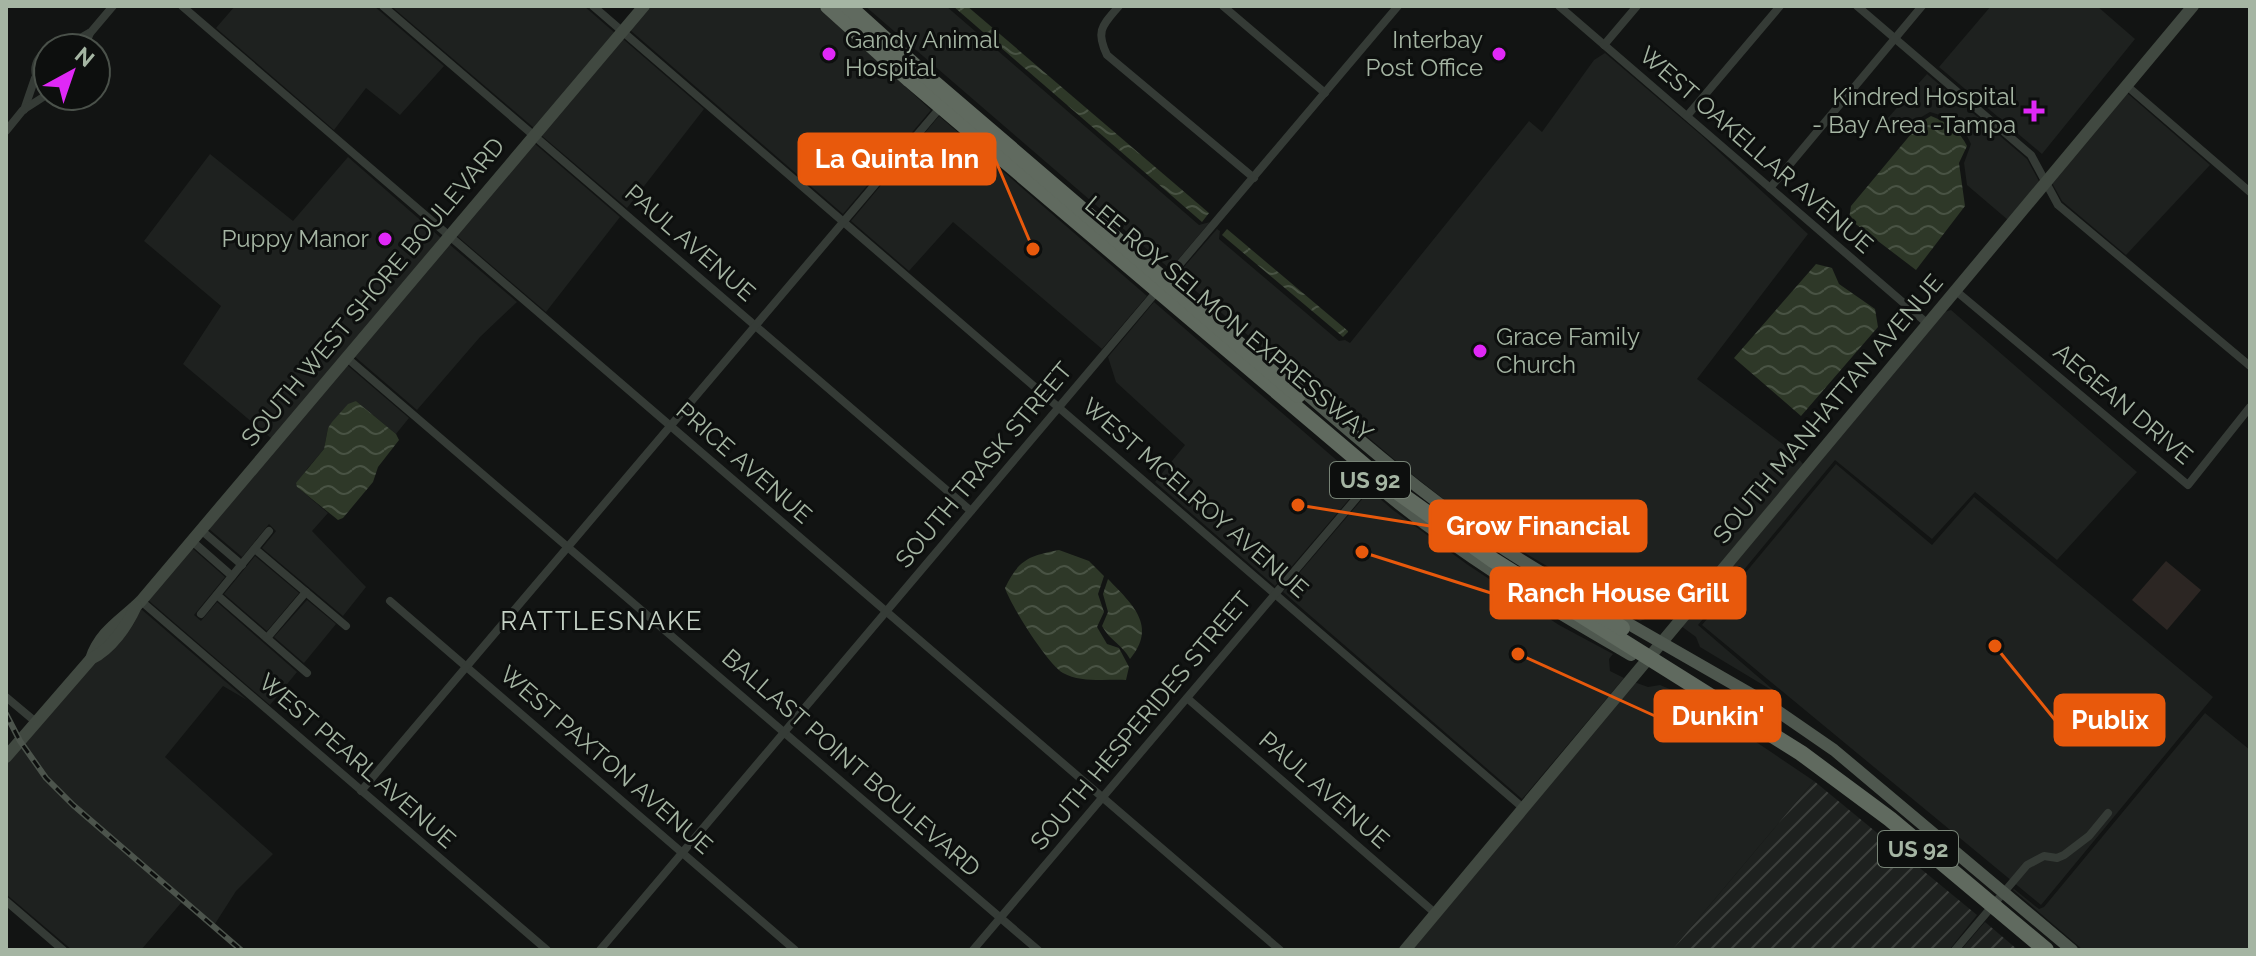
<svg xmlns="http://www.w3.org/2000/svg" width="2256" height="956" font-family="Raleway,sans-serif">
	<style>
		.built { fill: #1e211f }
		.industrial { fill: url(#industrial-furrows) }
		.garden { fill: #2c2623 }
		.water { fill: url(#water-waves) }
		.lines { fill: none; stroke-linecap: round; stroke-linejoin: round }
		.street { stroke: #353b36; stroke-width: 8 }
		.secondary { stroke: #414941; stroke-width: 12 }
		.primary { stroke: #4f584f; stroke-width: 12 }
		.rail-casing { stroke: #4c544c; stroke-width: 6 }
		.rail { stroke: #0d0f0e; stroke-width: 3; stroke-dasharray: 9; stroke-linecap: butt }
		.highway-bridge { stroke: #606a5f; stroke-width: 16 }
		.poi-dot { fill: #e028f7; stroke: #0d0f0e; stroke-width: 3 }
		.labels { text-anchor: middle; stroke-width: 6; stroke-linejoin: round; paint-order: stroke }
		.shield { fill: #0d0f0e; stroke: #778376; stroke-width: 2 }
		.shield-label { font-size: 22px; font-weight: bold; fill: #a5b5a3 }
		.poi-label { font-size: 24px; fill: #a5b5a3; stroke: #0d0f0e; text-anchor: end }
		.street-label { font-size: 24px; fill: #a5b5a3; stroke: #0d0f0e }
		.neighbourhood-label { font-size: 26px; letter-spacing: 2px; fill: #c5d1c5; stroke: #0d0f0e }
		.leader { fill: none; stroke: #e8590c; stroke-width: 3 }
		.callout-dot { fill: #e8590c; stroke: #0d0f0e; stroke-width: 3 }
		.callout { fill: #e8590c; stroke: #e8590c; stroke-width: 3 }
		.callout-label { font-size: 26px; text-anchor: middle; font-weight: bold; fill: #fff }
	</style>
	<defs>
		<pattern id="industrial-furrows" width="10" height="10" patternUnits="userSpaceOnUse" patternTransform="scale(2)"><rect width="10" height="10" fill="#1e211f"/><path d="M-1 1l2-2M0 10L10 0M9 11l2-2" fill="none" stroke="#3c3f3c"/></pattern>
		<pattern id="water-waves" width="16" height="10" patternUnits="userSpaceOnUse" patternTransform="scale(2)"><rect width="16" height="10" fill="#2e3828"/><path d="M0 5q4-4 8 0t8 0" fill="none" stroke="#495344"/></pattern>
	</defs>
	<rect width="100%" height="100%" fill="#121413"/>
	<g class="built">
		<path d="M 235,6 L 374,6 L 444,66 L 400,115 L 366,88 L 334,130 L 216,28 Z"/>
		<path d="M 391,6 L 584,6 L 615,33 L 534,128 Z"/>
		<path d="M 650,6 L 817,6 L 931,110 L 843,214 L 630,30 Z"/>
		<path d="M 865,6 L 946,6 L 1199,225 L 1210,222 L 1170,269 Z"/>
		<path d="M 1991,6 L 2097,6 L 2135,39 L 2042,154 L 1939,67 Z"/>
		<path d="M 623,39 L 704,109 L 627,208 L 541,135 Z"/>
		<path d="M 1605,53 L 1701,135 L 1808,234 L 1697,379 L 1792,451 L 1803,464 L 1673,621 L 1661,613 L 1640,621 L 1496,536 L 1455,508 L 1409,472 L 1177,275 L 1217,229 L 1220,231 L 1219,239 L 1339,341 L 1345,340 L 1350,343 L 1529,121 L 1542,132 L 1594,60 Z"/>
		<path d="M 1927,74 L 2027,159 L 2040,183 L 2008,220 L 1967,185 L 1964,163 L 1971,144 L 1967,136 L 1946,117 L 1930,112 L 1918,119 L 1905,134 L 1887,119 Z"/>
		<path d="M 2127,93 L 2210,165 L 2126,255 L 2062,201 L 2052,183 Z"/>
		<path d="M 939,116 L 1147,296 L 1102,349 L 953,222 L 909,271 L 851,221 Z"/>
		<path d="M 534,143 L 620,217 L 546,312 L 456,235 Z"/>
		<path d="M 210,154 L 293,221 L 348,157 L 441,238 L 272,439 L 183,364 L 221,306 L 144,241 Z"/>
		<path d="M 449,244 L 517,302 L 480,337 L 417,410 L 354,356 Z"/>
		<path d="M 1154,302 L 1363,483 L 1275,586 L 1155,482 L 1185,445 L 1116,382 L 1108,357 Z"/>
		<path d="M 1951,310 L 2137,472 L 2057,560 L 1975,492 L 1932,539 L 1835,460 L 1698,625 L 1778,694 L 1700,647 L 1696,637 L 1681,626 L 1944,312 Z"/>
		<path d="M 347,365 L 409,418 L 396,434 L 356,401 L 328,428 L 324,449 L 307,469 L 297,487 L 328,513 L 312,531 L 366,587 L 343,616 L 262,548 L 276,531 L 269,524 L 242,557 L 209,529 Z"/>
		<path d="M 1836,464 L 1932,545 L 1974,497 L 2213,697 L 2041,905 L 1702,625 Z"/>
		<path d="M 1370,490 L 1393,510 L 1468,565 L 1559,625 L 1613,654 L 1609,659 L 1610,671 L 1624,678 L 1522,799 L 1283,592 Z"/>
		<path d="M 192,548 L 225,577 L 194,615 L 201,621 L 217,602 L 297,672 L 270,705 L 148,600 Z"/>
		<path d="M 255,556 L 299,593 L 267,631 L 224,594 Z"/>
		<path d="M 307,600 L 336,624 L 304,663 L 274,637 Z"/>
		<path d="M 141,609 L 247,700 L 223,686 L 165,757 L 273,854 L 236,891 L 213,927 L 181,903 L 141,950 L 72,950 L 6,894 L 6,765 L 93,665 L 105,657 L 133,625 Z"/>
		<path d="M 1634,682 L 1648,687 L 1660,685 L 1672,690 L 1716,715 L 1814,781 L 1672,950 L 1412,950 Z"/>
		<path d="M 2205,713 L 2250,750 L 2250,950 L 2083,950 L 2013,890 L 2014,889 L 2039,909 L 2044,907 Z"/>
	</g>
	<g class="industrial">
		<path d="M 1814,781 L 1977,915 L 1949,950 L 1672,950 Z"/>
		<path d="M 1985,922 L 2018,950 L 1961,950 Z"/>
	</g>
	<path class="garden" d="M 2166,561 L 2201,590 L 2167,630 L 2132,600 Z"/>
	<g class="water">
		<path d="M 953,6 L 967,6 L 1209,213 L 1202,222 Z"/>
		<path d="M 1931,116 C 1945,121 1961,132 1967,146 L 1959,163 L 1965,206 L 1916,270 L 1849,219 L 1851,206 L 1921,122 Z"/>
		<path d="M 1227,229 L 1348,331 L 1348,332 L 1343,337 L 1222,235 Z"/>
		<path d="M 1816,264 L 1832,268 L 1839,284 L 1875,309 L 1878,327 L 1801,416 L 1734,358 Z"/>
		<path d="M 356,401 L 396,434 L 399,440 L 378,467 L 373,482 L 343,518 L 338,520 L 297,487 L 296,483 L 324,449 L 328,428 L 332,422 L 348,404 Z"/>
		<path d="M 1059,550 L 1089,561 L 1104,576 L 1098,594 L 1104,612 L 1097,627 L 1107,644 L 1119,648 L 1129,667 L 1126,680 C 1107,679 1081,683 1063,673 C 1047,663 1011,606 1005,588 C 1019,559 1029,556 1059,550 Z"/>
		<path d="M 1108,579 C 1132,604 1158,626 1130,659 C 1122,644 1110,641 1102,626 L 1108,612 L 1103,594 Z"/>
	</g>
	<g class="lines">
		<g class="street">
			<path d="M 182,6 L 1280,950"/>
			<path d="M 383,6 L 971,511"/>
			<path d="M 593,6 L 1522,807"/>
			<path d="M 1119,6 C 1103,25 1095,30 1107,55 L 1254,178"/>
			<path d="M 1223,6 L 1325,93"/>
			<path d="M 1559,6 L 1928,324"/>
			<path d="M 1857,6 L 2031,155 L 2058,205 L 2250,366"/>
			<path d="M 1604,45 L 1637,6"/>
			<path d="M 63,48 L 91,32 L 113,6"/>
			<path d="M 84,48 L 90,33"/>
			<path d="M 48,50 C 31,61 31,79 48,90"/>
			<path d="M 2127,86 L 2250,192"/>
			<path d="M 24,110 L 35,78"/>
			<path d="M 1687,116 L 1780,6"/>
			<path d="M 6,131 L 23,110 L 48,94"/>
			<path d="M 1770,188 L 1922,6"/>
			<path d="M 1956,291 L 2188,485 L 2250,407"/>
			<path d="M 347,358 L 1038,950"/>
			<path d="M 201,530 L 242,565"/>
			<path d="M 192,541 L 232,576"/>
			<path d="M 255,549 L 346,626"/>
			<path d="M 217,595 L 307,673"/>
			<path d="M 141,601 L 547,950"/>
			<path d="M 390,601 L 795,950"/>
			<path d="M 201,614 L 269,531"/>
			<path d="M 267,638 L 306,592"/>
			<path d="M 6,697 L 37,723"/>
			<path d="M 1187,698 L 1435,913"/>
			<path d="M 361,791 L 939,109"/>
			<path d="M 6,901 L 63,950"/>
			<path d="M 600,950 L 1398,6"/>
			<path d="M 973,950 L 1371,481"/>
			<path d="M 1955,950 L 2027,865 L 2044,856 L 2057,858 L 2064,855 L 2089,836 L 2108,813"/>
		</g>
		<g class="secondary">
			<path d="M 91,659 C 100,631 122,620 141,601 L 644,6"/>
			<path d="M 6,757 L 91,659 C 111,649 127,626 136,606"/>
			<path d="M 1405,950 L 2193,6"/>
		</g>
		<g class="primary">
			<path d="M 1295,384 C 1376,455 1457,524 1551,578"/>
			<path d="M 1377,486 C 1456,552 1542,604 1631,655"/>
			<path d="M 1615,616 L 1763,701 L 1834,750 L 2072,950"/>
		</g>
		<defs>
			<path id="rail" d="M 6,714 L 20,741 L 46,778 L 73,805 L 241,950"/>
		</defs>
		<use href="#rail" class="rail-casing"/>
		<use href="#rail" class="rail"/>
		<g class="highway-bridge">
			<path d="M 828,6 L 910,80 L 1385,483 L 1493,560 L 1801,753 L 1890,819 L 2046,950"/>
			<path d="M 848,6 L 919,70 L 1298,395"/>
			<path d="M 1543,579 L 1622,628"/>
		</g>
	</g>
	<g class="poi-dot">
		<circle cx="829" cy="54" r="8"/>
		<circle cx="1499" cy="54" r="8"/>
		<path d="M2030 99h8v8h8v8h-8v8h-8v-8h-8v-8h8z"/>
		<circle cx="385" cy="239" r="8"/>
		<circle cx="1480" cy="351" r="8"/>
	</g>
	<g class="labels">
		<g class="shield">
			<rect x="1330" y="462" width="80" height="36" rx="6"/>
			<rect x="1878" y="831" width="80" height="36" rx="6"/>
		</g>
		<g class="shield-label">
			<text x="1370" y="488">US 92</text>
			<text x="1918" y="857">US 92</text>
		</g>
		<g class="poi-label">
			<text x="845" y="48" text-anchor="start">Gandy Animal<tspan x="845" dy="28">Hospital</tspan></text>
			<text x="1483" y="48">Interbay<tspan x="1483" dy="28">Post Office</tspan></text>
			<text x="2016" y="105">Kindred Hospital<tspan x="2016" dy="28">- Bay Area -Tampa</tspan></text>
			<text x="369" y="247">Puppy Manor</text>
			<text x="1496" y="345" text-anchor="start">Grace Family<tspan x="1496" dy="28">Church</tspan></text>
		</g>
		<g class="street-label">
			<text transform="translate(1756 150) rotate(41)" y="8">WEST OAKELLAR AVENUE</text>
			<text transform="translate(690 243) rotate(41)" y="8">PAUL AVENUE</text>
			<text transform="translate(373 292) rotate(-50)" y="8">SOUTH WEST SHORE BOULEVARD</text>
			<text transform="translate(1229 319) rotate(40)" y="8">LEE ROY SELMON EXPRESSWAY</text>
			<text transform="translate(2123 404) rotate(40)" y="8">AEGEAN DRIVE</text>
			<text transform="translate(1828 409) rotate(-50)" y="8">SOUTH MANHATTAN AVENUE</text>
			<text transform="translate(744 463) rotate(41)" y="8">PRICE AVENUE</text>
			<text transform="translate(984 465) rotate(-50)" y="8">SOUTH TRASK STREET</text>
			<text transform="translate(1195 498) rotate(41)" y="8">WEST MCELROY AVENUE</text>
			<text transform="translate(1141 721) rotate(-50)" y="8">SOUTH HESPERIDES STREET</text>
			<text transform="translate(606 760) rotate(41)" y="8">WEST PAXTON AVENUE</text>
			<text transform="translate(357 761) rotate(41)" y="8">WEST PEARL AVENUE</text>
			<text transform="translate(851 763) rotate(41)" y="8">BALLAST POINT BOULEVARD</text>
			<text transform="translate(1324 790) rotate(41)" y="8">PAUL AVENUE</text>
		</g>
		<g class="neighbourhood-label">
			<text x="602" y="630">RATTLESNAKE</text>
		</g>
	</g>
	<path class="leader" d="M1033 249L995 159M1298 505L1430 526M1362 552L1491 593M1518 654L1655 716M1995 646L2055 720"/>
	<g class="callout-dot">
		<circle cx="1033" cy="249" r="8"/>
		<circle cx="1298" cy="505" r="8"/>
		<circle cx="1362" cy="552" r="8"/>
		<circle cx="1518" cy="654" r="8"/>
		<circle cx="1995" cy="646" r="8"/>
	</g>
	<g class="callout">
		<rect x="799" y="134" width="196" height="50" rx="8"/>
		<rect x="1430" y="501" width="216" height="50" rx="8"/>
		<rect x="1491" y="568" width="254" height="50" rx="8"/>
		<rect x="1655" y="691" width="125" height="50" rx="8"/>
		<rect x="2055" y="695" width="109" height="50" rx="8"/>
	</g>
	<g class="callout-label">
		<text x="897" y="168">La Quinta Inn</text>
		<text x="1538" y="535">Grow Financial</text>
		<text x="1618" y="602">Ranch House Grill</text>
		<text x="1718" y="725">Dunkin'</text>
		<text x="2110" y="729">Publix</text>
	</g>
	<rect width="2256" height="956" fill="none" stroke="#a5b5a3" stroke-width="16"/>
	<g transform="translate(72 72) rotate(40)"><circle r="38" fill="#0d0f0e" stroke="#4a514a" stroke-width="2"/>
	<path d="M0-6L14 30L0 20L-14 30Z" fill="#e028f7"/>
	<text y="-12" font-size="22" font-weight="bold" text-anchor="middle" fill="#a5b5a3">N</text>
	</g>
</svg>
